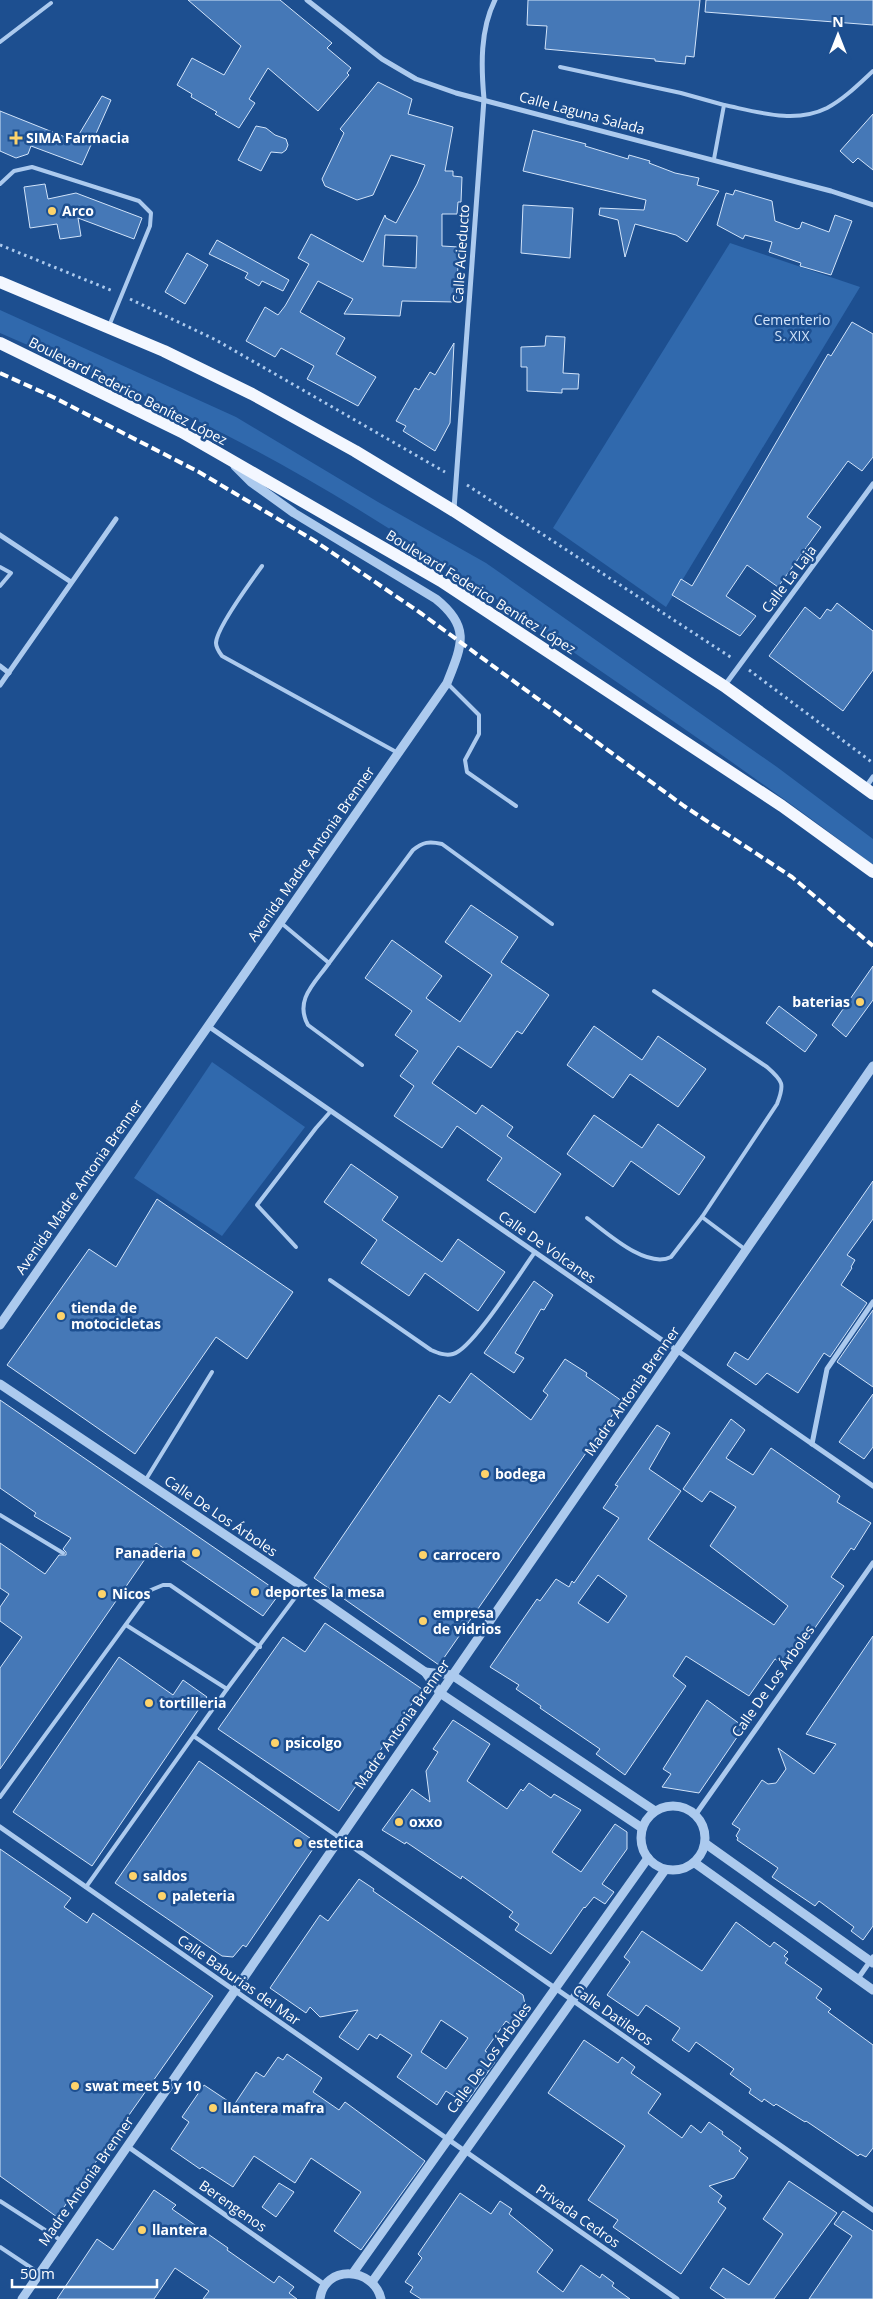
<svg xmlns="http://www.w3.org/2000/svg" width="873" height="2299" font-family="'Open Sans',sans-serif">
	<style>
		.green { fill: #3069ad }
		.building { fill: #4578b7; stroke: #d2e4fa; fill-rule: evenodd }
		.lines { fill: none; stroke-linecap: round; stroke-linejoin: round }
		.path { stroke: #accaee; stroke-width: 3; stroke-dasharray: 2.5 4; stroke-linecap: butt }
		.service { stroke: #accaee; stroke-width: 4 }
		.minor { stroke: #accaee; stroke-width: 5 }
		.tertiary { stroke: #accaee; stroke-width: 9 }
		.primary { stroke: #f3f7ff; stroke-width: 12 }
		.rail { stroke: #fff; stroke-width: 4; stroke-dasharray: 9 4; stroke-linecap: butt }
		.poi-dot { fill: #fdd36b; stroke: #1d4f90; stroke-width: 2 }
		.labels { text-anchor: middle; stroke-width: 5; stroke-linejoin: round; paint-order: stroke }
		.street-label { font-size: 14px; fill: #fff; stroke: #1d4f90 }
		.poi-label { font-size: 14px; font-weight: bold; fill: #fff; stroke: #1d4f90; text-anchor: start }
		.park-label { font-size: 14px; fill: #d2e4fa; stroke: #1d4f90 }
	</style>
	<rect width="100%" height="100%" fill="#1d4f90"/>
	<g class="green">
		<path d="M 730,243 L 860,287 L 666,607 L 553,528 Z"/>
		<path d="M 0,310 L 236,417 L 378,502 L 486,563 L 777,767 L 873,839 L 873,865 C 781,795 686,730 592,665 C 474,583 354,500 226,435 C 152,397 75,366 0,333 Z"/>
		<path d="M 212,1062 L 305,1127 L 222,1236 L 134,1178 Z"/>
	</g>
	<g class="building">
		<path d="M 188,0 L 280,0 L 332,43 L 327,48 L 351,68 L 347,73 L 349,75 L 318,111 L 268,68 L 249,99 L 255,103 L 239,128 L 215,114 L 217,112 L 191,97 L 192,94 L 177,85 L 192,58 L 224,75 L 241,46 Z"/>
		<path d="M 528,0 L 700,0 L 694,57 L 686,56 L 685,64 L 655,61 L 655,59 L 545,49 L 547,26 L 527,25 Z"/>
		<path d="M 706,0 L 873,0 L 873,25 L 705,12 Z"/>
		<path d="M 378,82 L 412,99 L 408,114 L 453,127 L 445,171 L 453,171 L 453,176 L 462,177 L 461,202 L 458,202 L 457,214 L 442,214 L 442,246 L 459,247 L 456,302 L 402,301 L 400,316 L 344,314 L 353,299 L 318,281 L 300,312 L 345,338 L 336,354 L 376,377 L 358,406 L 307,379 L 314,366 L 281,348 L 275,357 L 246,341 L 265,307 L 278,315 L 285,306 L 309,264 L 298,258 L 311,234 L 363,262 L 385,215 L 386,218 L 396,223 L 417,184 L 425,165 L 391,155 L 373,195 L 357,200 L 325,186 L 322,179 L 344,133 L 340,129 ZM 385,235 L 417,236 L 416,268 L 383,266 Z"/>
		<path d="M 102,96 L 111,100 L 82,165 L 31,146 L 28,154 L 16,158 L 0,151 L 0,111 L 75,141 Z"/>
		<path d="M 873,114 L 873,170 L 858,158 L 853,163 L 840,151 Z"/>
		<path d="M 256,126 L 266,128 L 275,135 L 286,139 L 288,145 L 286,150 L 282,153 L 271,152 L 261,171 L 238,160 Z"/>
		<path d="M 533,130 L 586,144 L 585,146 L 628,159 L 629,155 L 650,161 L 649,163 L 675,173 L 699,178 L 697,185 L 719,191 L 687,242 L 676,235 L 635,224 L 625,257 L 618,220 L 599,215 L 600,208 L 644,210 L 646,200 L 523,171 Z"/>
		<path d="M 45,184 L 48,199 L 76,193 L 142,218 L 134,239 L 78,218 L 81,236 L 60,239 L 57,224 L 30,228 L 24,187 Z"/>
		<path d="M 735,190 L 772,201 L 775,221 L 797,229 L 800,228 L 802,222 L 829,232 L 835,215 L 852,221 L 831,275 L 800,266 L 801,263 L 769,252 L 772,242 L 745,235 L 743,239 L 717,225 L 726,193 L 733,195 Z"/>
		<path d="M 523,205 L 573,208 L 570,258 L 521,253 Z"/>
		<path d="M 217,240 L 289,280 L 283,291 L 262,281 L 259,286 L 245,278 L 248,273 L 209,254 Z"/>
		<path d="M 187,253 L 208,265 L 185,304 L 165,292 Z"/>
		<path d="M 852,322 L 873,334 L 873,457 L 862,471 L 848,461 L 807,517 L 821,527 L 778,587 L 747,565 L 726,596 L 756,616 L 740,636 L 672,595 L 681,579 L 692,586 L 828,354 L 831,356 Z"/>
		<path d="M 546,336 L 565,337 L 563,373 L 579,374 L 578,389 L 562,389 L 562,393 L 527,391 L 527,367 L 521,367 L 521,347 L 545,346 Z"/>
		<path d="M 454,343 L 450,423 L 435,451 L 403,431 L 406,426 L 396,421 L 415,388 L 419,390 L 430,372 L 435,375 Z"/>
		<path d="M 837,603 L 873,631 L 873,670 L 843,711 L 769,656 L 805,607 L 820,619 L 827,609 L 831,611 Z"/>
		<path d="M 471,905 L 518,937 L 501,962 L 549,995 L 522,1034 L 517,1031 L 491,1068 L 458,1046 L 432,1083 L 476,1114 L 482,1105 L 513,1127 L 507,1136 L 561,1174 L 535,1213 L 487,1180 L 502,1158 L 457,1126 L 442,1148 L 394,1116 L 414,1086 L 400,1076 L 418,1051 L 395,1035 L 412,1011 L 365,978 L 392,940 L 442,976 L 426,998 L 460,1022 L 492,975 L 445,942 Z"/>
		<path d="M 873,966 L 873,1000 L 846,1037 L 832,1025 Z"/>
		<path d="M 779,1006 L 817,1035 L 805,1052 L 766,1023 Z"/>
		<path d="M 594,1026 L 642,1060 L 658,1036 L 706,1069 L 678,1107 L 630,1074 L 613,1098 L 567,1065 Z"/>
		<path d="M 594,1115 L 642,1148 L 658,1124 L 705,1157 L 679,1195 L 631,1161 L 613,1187 L 567,1154 Z"/>
		<path d="M 351,1164 L 398,1197 L 382,1220 L 442,1262 L 458,1239 L 505,1272 L 478,1311 L 425,1273 L 409,1296 L 361,1263 L 377,1240 L 324,1202 Z"/>
		<path d="M 873,1181 L 873,1219 L 847,1255 L 855,1260 L 851,1267 L 852,1268 L 841,1285 L 867,1303 L 830,1357 L 824,1353 L 798,1393 L 767,1373 L 756,1385 L 727,1365 L 735,1352 L 748,1360 Z"/>
		<path d="M 157,1199 L 293,1292 L 247,1359 L 216,1337 L 135,1454 L 7,1365 L 89,1249 L 116,1267 Z"/>
		<path d="M 534,1281 L 553,1295 L 544,1310 L 541,1309 L 515,1353 L 524,1358 L 514,1373 L 484,1353 Z"/>
		<path d="M 873,1310 L 873,1387 L 837,1362 Z"/>
		<path d="M 565,1359 L 587,1373 L 586,1376 L 622,1401 L 439,1665 L 314,1578 L 439,1395 L 450,1403 L 471,1373 L 531,1420 L 548,1395 L 543,1391 Z"/>
		<path d="M 873,1394 L 873,1447 L 864,1459 L 839,1442 Z"/>
		<path d="M 0,1400 L 280,1593 L 263,1616 L 156,1543 L 0,1769 L 0,1668 L 22,1637 L 0,1621 L 0,1607 L 9,1594 L 0,1588 L 0,1543 L 45,1574 L 59,1555 L 66,1555 L 66,1552 L 63,1549 L 71,1538 L 34,1516 L 36,1513 L 0,1488 Z"/>
		<path d="M 731,1419 L 745,1430 L 726,1458 L 753,1475 L 771,1448 L 840,1496 L 837,1502 L 871,1523 L 854,1550 L 851,1548 L 831,1577 L 844,1586 L 826,1612 L 803,1645 L 797,1641 L 782,1663 L 775,1659 L 749,1696 L 686,1656 L 673,1676 L 686,1686 L 625,1775 L 596,1754 L 600,1749 L 540,1708 L 541,1706 L 516,1689 L 519,1685 L 490,1667 L 537,1599 L 540,1601 L 556,1579 L 569,1587 L 572,1581 L 574,1583 L 619,1518 L 603,1508 L 618,1486 L 615,1485 L 657,1425 L 670,1433 L 649,1469 L 681,1491 L 648,1539 L 774,1625 L 788,1606 L 710,1546 L 736,1507 L 710,1491 L 702,1502 L 683,1489 ZM 598,1575 L 627,1596 L 608,1623 L 578,1603 Z"/>
		<path d="M 325,1623 L 422,1689 L 339,1811 L 218,1729 L 283,1637 L 305,1652 Z"/>
		<path d="M 873,1636 L 873,1926 L 863,1940 L 851,1931 L 854,1927 L 819,1901 L 815,1906 L 772,1877 L 778,1868 L 737,1840 L 738,1838 L 736,1836 L 740,1829 L 732,1824 L 762,1780 L 768,1784 L 776,1783 L 786,1769 L 778,1748 L 814,1774 L 836,1744 L 806,1734 Z"/>
		<path d="M 119,1657 L 173,1695 L 183,1680 L 207,1697 L 92,1866 L 13,1812 Z"/>
		<path d="M 707,1700 L 744,1727 L 699,1793 L 662,1787 L 671,1774 L 663,1769 Z"/>
		<path d="M 453,1720 L 490,1744 L 467,1781 L 507,1809 L 521,1789 L 523,1791 L 529,1783 L 551,1798 L 554,1794 L 581,1810 L 552,1852 L 581,1872 L 615,1824 L 627,1832 L 627,1849 L 602,1884 L 614,1892 L 605,1904 L 594,1897 L 585,1908 L 584,1907 L 551,1954 L 515,1930 L 519,1924 L 509,1917 L 513,1912 L 462,1876 L 461,1879 L 406,1842 L 405,1844 L 382,1830 L 412,1789 L 430,1802 L 426,1771 L 438,1752 L 433,1749 Z"/>
		<path d="M 199,1761 L 317,1843 L 246,1947 L 243,1945 L 233,1957 L 222,1956 L 115,1883 Z"/>
		<path d="M 0,1849 L 71,1898 L 64,1907 L 87,1923 L 93,1913 L 213,1996 L 57,2217 L 0,2176 Z"/>
		<path d="M 359,1879 L 374,1889 L 373,1891 L 523,1995 L 527,2013 L 516,2028 L 506,2021 L 485,2051 L 497,2059 L 467,2102 L 465,2100 L 463,2102 L 446,2091 L 437,2105 L 397,2077 L 412,2055 L 380,2034 L 377,2039 L 369,2034 L 358,2050 L 339,2037 L 358,2010 L 320,2017 L 310,2007 L 306,2013 L 270,1988 L 320,1915 L 328,1921 ZM 441,2020 L 468,2038 L 446,2069 L 421,2052 Z"/>
		<path d="M 736,1922 L 770,1947 L 774,1942 L 788,1952 L 784,1956 L 788,1959 L 785,1963 L 822,1989 L 816,1998 L 831,2009 L 828,2012 L 873,2045 L 873,2148 L 866,2157 L 860,2154 L 858,2156 L 806,2121 L 805,2122 L 776,2104 L 774,2106 L 764,2099 L 762,2102 L 749,2093 L 751,2089 L 730,2074 L 734,2069 L 696,2042 L 689,2052 L 672,2040 L 680,2028 L 646,2005 L 638,2016 L 607,1995 L 630,1962 L 624,1957 L 642,1931 L 702,1971 Z"/>
		<path d="M 584,2040 L 618,2063 L 622,2057 L 635,2067 L 631,2073 L 661,2094 L 648,2113 L 682,2138 L 691,2125 L 701,2133 L 709,2122 L 723,2132 L 722,2134 L 737,2145 L 741,2148 L 739,2151 L 748,2158 L 734,2178 L 709,2186 L 722,2196 L 718,2202 L 726,2208 L 681,2274 L 613,2227 L 618,2220 L 588,2200 L 625,2146 L 548,2093 Z"/>
		<path d="M 287,2054 L 322,2078 L 313,2092 L 339,2110 L 345,2102 L 425,2161 L 361,2250 L 334,2231 L 361,2192 L 311,2158 L 295,2183 L 254,2156 L 233,2187 L 202,2167 L 200,2169 L 171,2149 L 189,2122 L 182,2117 L 204,2085 L 234,2105 L 256,2072 L 264,2077 L 278,2057 L 283,2060 Z"/>
		<path d="M 789,2181 L 837,2213 L 774,2299 L 726,2299 L 710,2288 L 723,2268 L 749,2285 L 783,2234 L 763,2219 Z"/>
		<path d="M 279,2183 L 294,2192 L 276,2217 L 262,2207 Z"/>
		<path d="M 154,2190 L 176,2205 L 172,2209 L 228,2248 L 227,2250 L 274,2283 L 279,2276 L 294,2287 L 289,2293 L 297,2299 L 203,2299 L 209,2291 L 175,2268 L 154,2299 L 57,2299 L 97,2239 L 113,2250 Z"/>
		<path d="M 460,2193 L 491,2214 L 500,2201 L 512,2209 L 509,2214 L 553,2250 L 537,2272 L 563,2292 L 581,2265 L 600,2278 L 602,2274 L 614,2283 L 612,2286 L 630,2299 L 421,2299 L 410,2292 L 413,2287 L 405,2282 L 422,2258 L 418,2254 Z"/>
		<path d="M 843,2211 L 873,2231 L 873,2299 L 809,2299 L 852,2236 L 834,2224 Z"/>
	</g>
	<g class="lines">
		<g class="path">
			<path d="M 0,245 L 113,291"/>
			<path d="M 130,299 L 216,340 L 445,472"/>
			<path d="M 467,485 L 732,658"/>
			<path d="M 749,670 L 873,763"/>
		</g>
		<g class="service">
			<path d="M 0,42 L 51,3"/>
			<path d="M 560,67 L 681,93 L 724,105 L 714,159"/>
			<path d="M 724,105 C 758,112 795,124 827,108 C 844,99 859,84 873,71"/>
			<path d="M 0,184 L 14,171 L 32,167 L 139,201 L 151,213 L 150,226 L 109,326"/>
			<path d="M 262,566 C 252,580 216,628 216,643 C 216,648 219,652 222,656 L 398,753"/>
			<path d="M 0,567 L 11,573 L 0,586"/>
			<path d="M 447,683 L 479,715 L 479,734 L 465,760 L 467,772 L 516,806"/>
			<path d="M 280,922 L 329,963 L 413,850 C 423,842 429,841 442,844 L 552,924"/>
			<path d="M 329,963 C 315,983 294,1000 308,1025 L 362,1065"/>
			<path d="M 654,991 L 767,1067 C 783,1081 785,1084 777,1104 L 702,1217 L 746,1250"/>
			<path d="M 587,1218 C 607,1233 646,1269 671,1257 L 702,1217"/>
			<path d="M 296,1247 L 257,1205 L 316,1128 L 331,1111"/>
			<path d="M 330,1280 L 431,1350 C 438,1353 445,1356 453,1354 C 472,1350 521,1271 535,1252"/>
			<path d="M 145,1481 L 212,1372"/>
			<path d="M 0,1515 L 63,1553"/>
			<path d="M 126,1625 L 227,1689"/>
			<path d="M 195,1737 L 340,1838"/>
			<path d="M 0,1797 L 151,1590 L 163,1585 L 170,1585 L 260,1647"/>
			<path d="M 86,1887 L 227,1689 L 303,1587"/>
			<path d="M 0,2201 L 62,2241"/>
			<path d="M 0,2247 L 39,2273"/>
		</g>
		<g class="minor">
			<path d="M 307,0 L 382,59 L 416,79 L 456,93 L 831,191 L 873,205"/>
			<path d="M 454,509 L 484,99 C 481,66 480,30 495,0"/>
			<path d="M 0,535 L 71,582"/>
			<path d="M 0,666 L 9,673"/>
			<path d="M 0,685 L 116,519"/>
			<path d="M 725,685 L 873,484"/>
			<path d="M 866,787 L 873,777"/>
			<path d="M 208,1026 L 873,1486"/>
			<path d="M 812,1444 L 827,1369 L 873,1302"/>
			<path d="M 696,1814 L 873,1563"/>
			<path d="M 0,1827 L 677,2299"/>
			<path d="M 340,1838 L 873,2210"/>
			<path d="M 857,1980 L 873,1957"/>
			<path d="M 127,2146 L 325,2285"/>
		</g>
		<g class="tertiary">
			<path d="M 0,1325 L 447,683 C 462,645 471,627 436,599 L 294,513 L 251,482 L 235,466"/>
			<path d="M 0,1384 L 303,1587 L 425,1672 L 440,1693 L 642,1828"/>
			<path d="M 425,1672 L 452,1675 L 655,1811"/>
			<circle cx="673" cy="1838" r="32"/>
			<path d="M 706,1844 L 873,1963"/>
			<path d="M 695,1863 L 873,1990"/>
			<path d="M 353,2273 L 648,1858"/>
			<path d="M 372,2282 L 665,1870"/>
			<path d="M 22,2299 L 873,1066"/>
			<path d="M 320,2299 C 324,2264 374,2267 381,2299"/>
		</g>
		<g class="primary">
			<path d="M 0,282 L 164,351 L 252,394 L 355,451 L 454,511 L 724,686 L 873,794"/>
			<path d="M 0,343 L 182,432 L 441,581 L 782,806 L 873,872"/>
		</g>
		<path class="rail" d="M 0,373 L 53,397 L 199,472 L 315,541 L 422,614 L 684,806 L 792,877 L 873,946"/>
	</g>
	<g class="poi-dot">
		<path d="M13.5 130.5h5v5h5v5h-5v5h-5v-5h-5v-5h5z"/>
		<circle cx="52" cy="211" r="5"/>
		<circle cx="860" cy="1002" r="5"/>
		<circle cx="61" cy="1316" r="5"/>
		<circle cx="485" cy="1474" r="5"/>
		<circle cx="196" cy="1553" r="5"/>
		<circle cx="423" cy="1555" r="5"/>
		<circle cx="255" cy="1592" r="5"/>
		<circle cx="102" cy="1594" r="5"/>
		<circle cx="423" cy="1621" r="5"/>
		<circle cx="149" cy="1703" r="5"/>
		<circle cx="275" cy="1743" r="5"/>
		<circle cx="399" cy="1822" r="5"/>
		<circle cx="298" cy="1843" r="5"/>
		<circle cx="133" cy="1876" r="5"/>
		<circle cx="162" cy="1896" r="5"/>
		<circle cx="75" cy="2086" r="5"/>
		<circle cx="213" cy="2108" r="5"/>
		<circle cx="142" cy="2230" r="5"/>
	</g>
	<g class="labels">
		<g class="street-label">
			<text transform="translate(582 113) rotate(15)" y="5">Calle Laguna Salada</text>
			<text transform="translate(461 254) rotate(-86)" y="5">Calle Acieducto</text>
			<text transform="translate(128 391) rotate(27)" y="5">Boulevard Federico Benítez López</text>
			<text transform="translate(789 579) rotate(-53)" y="5">Calle La Laja</text>
			<text transform="translate(481 592) rotate(32)" y="5">Boulevard Federico Benítez López</text>
			<text transform="translate(311 854) rotate(-55)" y="5">Avenida Madre Antonia Brenner</text>
			<text transform="translate(79 1187) rotate(-55)" y="5">Avenida Madre Antonia Brenner</text>
			<text transform="translate(547 1247) rotate(35)" y="5">Calle De Volcanes</text>
			<text transform="translate(632 1391) rotate(-55)" y="5">Madre Antonia Brenner</text>
			<text transform="translate(221 1516) rotate(34)" y="5">Calle De Los Árboles</text>
			<text transform="translate(773 1681) rotate(-55)" y="5">Calle De Los Árboles</text>
			<text transform="translate(402 1724) rotate(-55)" y="5">Madre Antonia Brenner</text>
			<text transform="translate(239 1980) rotate(35)" y="5">Calle Baburias del Mar</text>
			<text transform="translate(613 2015) rotate(35)" y="5">Calle Datileros</text>
			<text transform="translate(489 2058) rotate(-54)" y="5">Calle De Los Árboles</text>
			<text transform="translate(86 2181) rotate(-55)" y="5">Madre Antonia Brenner</text>
			<text transform="translate(233 2206) rotate(35)" y="5">Berengenos</text>
			<text transform="translate(578 2216) rotate(35)" y="5">Privada Cedros</text>
		</g>
		<g class="poi-label">
			<text x="26" y="143">SIMA Farmacia</text>
			<text x="62" y="216">Arco</text>
			<text x="850" y="1007" text-anchor="end">baterias</text>
			<text x="71" y="1313">tienda de<tspan x="71" dy="16">motocicletas</tspan></text>
			<text x="495" y="1479">bodega</text>
			<text x="186" y="1558" text-anchor="end">Panaderia</text>
			<text x="433" y="1560">carrocero</text>
			<text x="265" y="1597">deportes la mesa</text>
			<text x="112" y="1599">Nicos</text>
			<text x="433" y="1618">empresa<tspan x="433" dy="16">de vidrios</tspan></text>
			<text x="159" y="1708">tortilleria</text>
			<text x="285" y="1748">psicolgo</text>
			<text x="409" y="1827">oxxo</text>
			<text x="308" y="1848">estetica</text>
			<text x="143" y="1881">saldos</text>
			<text x="172" y="1901">paleteria</text>
			<text x="85" y="2091">swat meet 5 y 10</text>
			<text x="223" y="2113">llantera mafra</text>
			<text x="152" y="2235">llantera</text>
		</g>
		<g class="park-label">
			<text x="792" y="325">Cementerio<tspan x="792" dy="16">S. XIX</tspan></text>
		</g>
	</g>
	<g transform="translate(838 35)" stroke="#1d4f90" stroke-width="4" paint-order="stroke">
	<path d="M0-4L9 19L0 12L-9 19Z" fill="#ffffff"/>
	<text y="-8" font-size="14" font-weight="bold" text-anchor="middle" fill="#ffffff">N</text>
	</g>
	<path d="M12 2279v8h145v-8" fill="none" stroke="#ffffff" stroke-width="2.5"/>
	<text x="20" y="2279" font-size="15" fill="#ffffff" stroke="#1d4f90" stroke-width="4" paint-order="stroke">50 m</text>
</svg>
